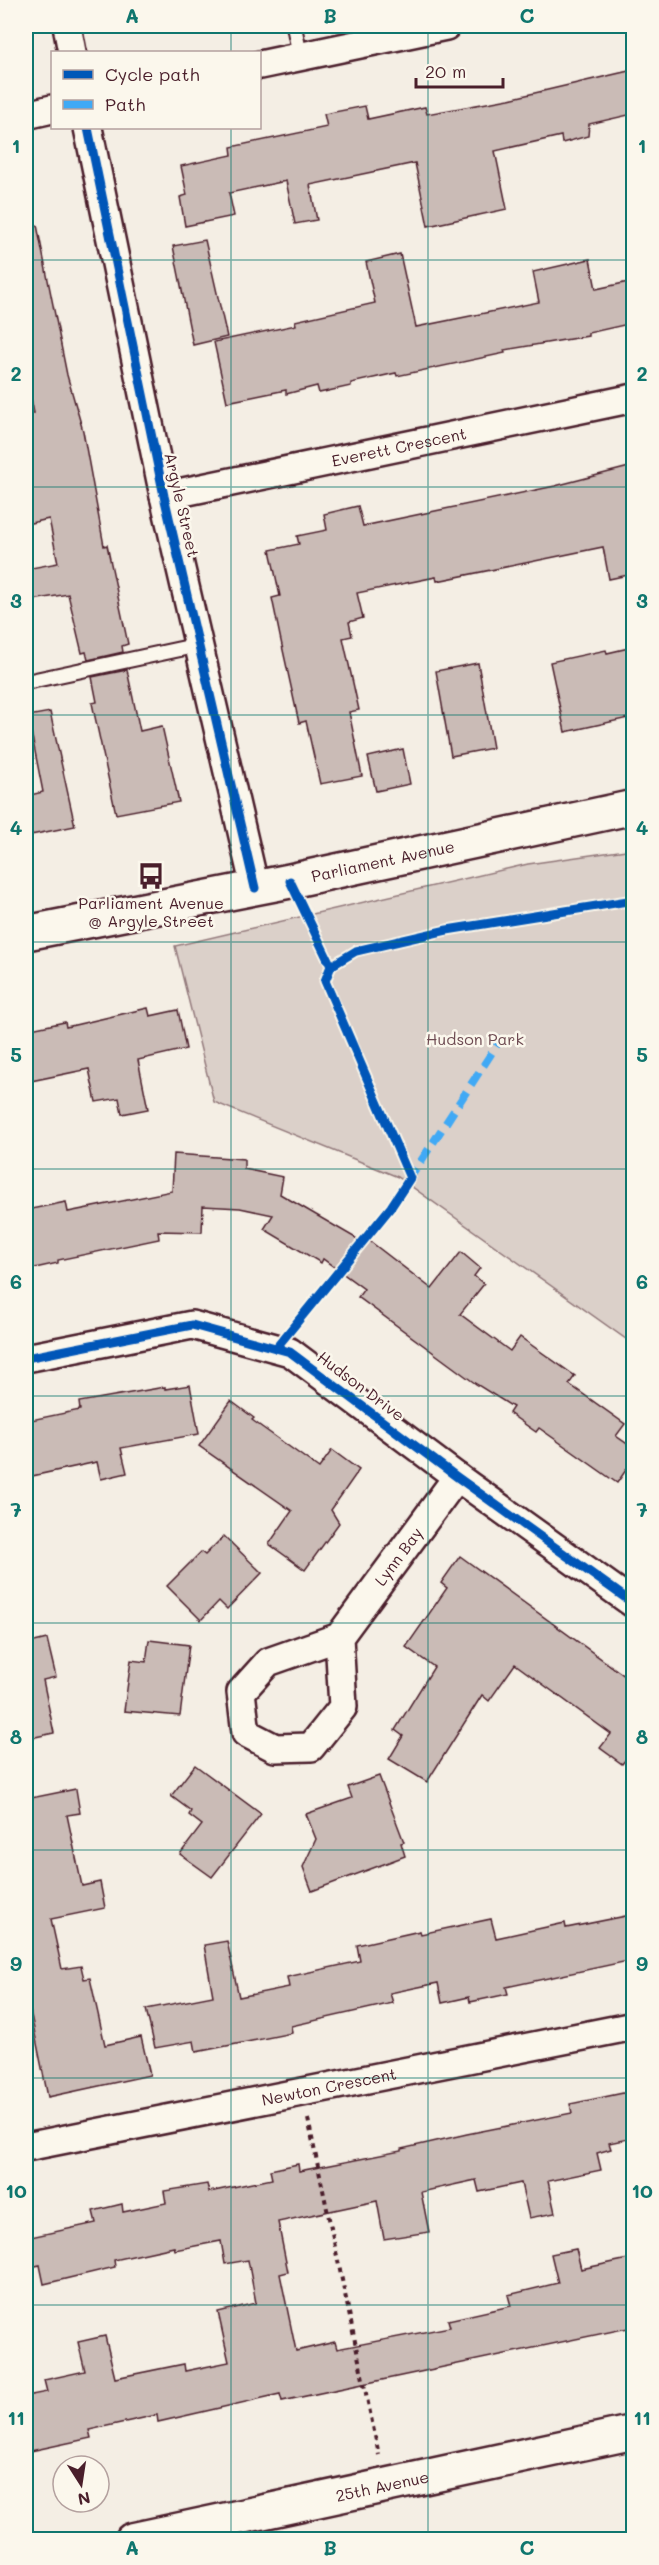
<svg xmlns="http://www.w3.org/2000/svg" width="659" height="2565" font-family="Mali,sans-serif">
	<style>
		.green { fill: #dbd0c9; stroke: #92787a; stroke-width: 1.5 }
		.building { fill: #cabbb6; stroke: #4a1f2b; stroke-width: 1.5 }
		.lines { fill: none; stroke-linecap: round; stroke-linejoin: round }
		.lane-casing { stroke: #4a1f2b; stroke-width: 18 }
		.street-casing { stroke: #4a1f2b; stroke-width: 32 }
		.secondary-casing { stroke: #4a1f2b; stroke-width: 38 }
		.path { stroke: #4a1f2b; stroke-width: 4; stroke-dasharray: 4.5 4.5; stroke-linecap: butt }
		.lane { stroke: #fbf7ec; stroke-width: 14 }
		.street { stroke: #fbf7ec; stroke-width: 27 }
		.secondary { stroke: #fbf7ec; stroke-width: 33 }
		.quiet { stroke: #3fa9f5; stroke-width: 8; stroke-dasharray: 15 8; stroke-linecap: butt }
		.cycleway-casing { stroke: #fbf7ec; stroke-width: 13 }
		.cycleway { stroke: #0057b8; stroke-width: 9 }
		.grid { fill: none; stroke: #0f766e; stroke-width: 1.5; stroke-opacity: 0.55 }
		.labels { text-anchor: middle; stroke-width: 5; stroke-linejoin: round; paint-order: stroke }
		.street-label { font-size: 16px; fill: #4a1f2b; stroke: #fbf7ec }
		.poi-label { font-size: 16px; fill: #4a1f2b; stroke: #fbf7ec }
		.park-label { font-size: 16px; fill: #6e4b52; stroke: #fbf7ec }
		.neatline { fill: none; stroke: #0f766e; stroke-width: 2 }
		.grid-label { font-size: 20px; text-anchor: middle; font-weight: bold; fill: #0f766e }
	</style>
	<rect width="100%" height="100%" fill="#f4eee4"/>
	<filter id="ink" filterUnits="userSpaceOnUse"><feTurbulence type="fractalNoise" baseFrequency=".0167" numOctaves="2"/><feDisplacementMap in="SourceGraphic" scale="12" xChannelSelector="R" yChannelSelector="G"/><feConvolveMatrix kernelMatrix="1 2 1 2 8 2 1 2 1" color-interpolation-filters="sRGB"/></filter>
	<g filter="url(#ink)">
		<path class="green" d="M 633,849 L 634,849 L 633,1344 L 398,1177 L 214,1102 L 175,946 L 528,864 Z"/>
		<g class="building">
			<path d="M 633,70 L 633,114 L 589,124 L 588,136 L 562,143 L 561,136 L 495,151 L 507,209 L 428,226 L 415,163 L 310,185 L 317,220 L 295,224 L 286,181 L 229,193 L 234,216 L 185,226 L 180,197 L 187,195 L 181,166 L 232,155 L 231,147 L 327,127 L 324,114 L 365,106 L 368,119 L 425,107 L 427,114 L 509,99 Z"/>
			<path d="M 37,225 L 67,375 L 83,431 L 104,546 L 107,545 L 128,644 L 122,646 L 123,652 L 88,660 L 86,652 L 82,653 L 68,594 L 26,601 L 26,569 L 58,563 L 49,519 L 26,524 L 26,414 L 34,413 L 26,373 L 26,226 Z"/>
			<path d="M 205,240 L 227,337 L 193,345 L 173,246 Z"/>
			<path d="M 400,254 L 416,327 L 539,302 L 533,272 L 590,259 L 596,289 L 633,281 L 633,323 L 588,333 L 588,336 L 504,350 L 505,353 L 397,376 L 396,373 L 351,383 L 351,386 L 319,393 L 317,386 L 286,394 L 286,390 L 227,402 L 214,342 L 296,325 L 295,321 L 375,303 L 366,262 Z"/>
			<path d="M 633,466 L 633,574 L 609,579 L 603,547 L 437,581 L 436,577 L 357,593 L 363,618 L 349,622 L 352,636 L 343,638 L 359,710 L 349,712 L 362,776 L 320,784 L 306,721 L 299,723 L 281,641 L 272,598 L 280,596 L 270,550 L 299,544 L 297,536 L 327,530 L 324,514 L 358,506 L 363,526 L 555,486 Z"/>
			<path d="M 633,647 L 633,717 L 565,732 L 550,662 L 606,650 L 607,653 Z"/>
			<path d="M 478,663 L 493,748 L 451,756 L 436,671 Z"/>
			<path d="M 127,670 L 140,731 L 162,726 L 179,802 L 116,814 L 92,703 L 97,702 L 92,677 Z"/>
			<path d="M 50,712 L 75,826 L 26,836 L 26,796 L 43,792 L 28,716 Z"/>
			<path d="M 403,749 L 410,784 L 376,791 L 368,757 Z"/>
			<path d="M 148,1008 L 150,1016 L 178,1010 L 186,1049 L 138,1060 L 148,1109 L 122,1114 L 119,1098 L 96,1102 L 89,1069 L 26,1082 L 26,1030 L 65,1022 L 66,1027 Z"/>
			<path d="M 174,1154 L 244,1159 L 244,1169 L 283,1177 L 280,1194 L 364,1243 L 367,1239 L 432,1289 L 461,1252 L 480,1268 L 474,1276 L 484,1284 L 460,1314 L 510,1351 L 520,1337 L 575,1376 L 569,1384 L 625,1424 L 616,1436 L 633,1448 L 633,1460 L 617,1483 L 539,1428 L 536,1432 L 509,1413 L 513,1407 L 476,1384 L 358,1297 L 364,1289 L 323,1259 L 321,1263 L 264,1229 L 273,1215 L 240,1208 L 203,1206 L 202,1232 L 158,1231 L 159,1239 L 58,1260 L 58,1263 L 26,1270 L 26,1210 L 66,1202 L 68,1212 L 172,1191 Z"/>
			<path d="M 190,1385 L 199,1434 L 121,1448 L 127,1473 L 101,1479 L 97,1462 L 32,1476 L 26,1446 L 26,1421 L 80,1410 L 79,1402 L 165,1387 L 165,1389 Z"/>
			<path d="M 231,1401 L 254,1418 L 252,1420 L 319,1468 L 332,1450 L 359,1470 L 331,1510 L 339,1523 L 305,1570 L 269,1544 L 292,1511 L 199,1446 Z"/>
			<path d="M 224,1536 L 262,1573 L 227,1609 L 219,1601 L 201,1620 L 167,1586 L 201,1552 L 205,1555 Z"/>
			<path d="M 460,1556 L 633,1682 L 633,1750 L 622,1764 L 600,1748 L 611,1734 L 515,1664 L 489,1701 L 482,1695 L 427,1782 L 389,1759 L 403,1736 L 395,1730 L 434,1667 L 406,1647 L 447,1588 L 441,1583 Z"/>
			<path d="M 47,1639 L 56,1677 L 43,1680 L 54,1733 L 26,1739 L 26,1644 Z"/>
			<path d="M 149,1640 L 189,1645 L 180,1716 L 124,1711 L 131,1660 L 146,1662 Z"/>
			<path d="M 195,1765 L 261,1814 L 212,1877 L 180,1854 L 202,1825 L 189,1815 L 191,1811 L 171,1796 Z"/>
			<path d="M 379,1776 L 404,1842 L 401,1843 L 405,1856 L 312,1891 L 303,1867 L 316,1839 L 306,1814 L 352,1798 L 348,1787 Z"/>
			<path d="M 76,1789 L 80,1813 L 67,1815 L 82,1886 L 100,1882 L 105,1908 L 51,1919 L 62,1969 L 81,1966 L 84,1979 L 90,1978 L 105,2045 L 141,2037 L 150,2075 L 48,2097 L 30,2010 L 26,2011 L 26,1799 Z"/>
			<path d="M 631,1915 L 633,1928 L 633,1960 L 506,1987 L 508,1994 L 470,2002 L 469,1997 L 442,2003 L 438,1983 L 390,1993 L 393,2003 L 291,2026 L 292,2033 L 196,2052 L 194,2041 L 155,2048 L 146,2009 L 213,1996 L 204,1945 L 227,1941 L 239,1997 L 289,1987 L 287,1977 L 360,1961 L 357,1945 L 420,1931 L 421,1934 L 491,1919 L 496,1938 L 565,1923 L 566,1928 Z"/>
			<path d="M 633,2091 L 633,2138 L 609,2143 L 611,2149 L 597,2153 L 601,2170 L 548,2181 L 555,2213 L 529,2218 L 521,2183 L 479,2192 L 476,2180 L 421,2192 L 429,2232 L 384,2239 L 377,2201 L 278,2222 L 288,2272 L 280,2274 L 296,2351 L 335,2342 L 337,2349 L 450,2327 L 448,2320 L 511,2306 L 508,2295 L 558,2283 L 551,2254 L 576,2249 L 581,2269 L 633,2258 L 633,2327 L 282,2401 L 280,2394 L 158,2422 L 157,2415 L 89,2430 L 91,2438 L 26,2452 L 26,2396 L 47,2392 L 44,2380 L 85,2371 L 78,2342 L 105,2336 L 115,2378 L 184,2364 L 185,2371 L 229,2362 L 218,2312 L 256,2303 L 248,2260 L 225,2264 L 221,2241 L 175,2250 L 174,2247 L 114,2260 L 115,2267 L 44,2284 L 40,2265 L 26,2268 L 26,2238 L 96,2223 L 93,2211 L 122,2204 L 123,2212 L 166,2203 L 164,2191 L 207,2184 L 209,2192 L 272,2179 L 270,2170 L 298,2164 L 299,2171 L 401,2151 L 401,2149 L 467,2134 L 572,2113 L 570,2104 Z"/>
		</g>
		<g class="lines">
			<defs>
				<g id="lane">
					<path d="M 294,26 L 300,56"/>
					<path d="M 26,682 L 199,645"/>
				</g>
				<g id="street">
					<path d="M 67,26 L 72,52"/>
					<path d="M 260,65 L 446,26"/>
					<path d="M 26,115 L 52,109"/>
					<path d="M 88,128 L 164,496 L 255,888"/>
					<path id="s1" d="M 164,496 L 634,398"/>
					<path d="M 26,1358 L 192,1325 L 290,1352 L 457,1477 L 634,1604"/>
					<path id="s2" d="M 339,1637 L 343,1707 L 311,1747 L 275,1748 L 246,1733 L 241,1692 L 268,1662 L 339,1637 L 457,1477"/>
					<path id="s3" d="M 26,2147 L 634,2026"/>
				</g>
				<g id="secondary">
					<path id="s4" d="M 26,933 L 290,881 L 634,807"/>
					<path id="s5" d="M 132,2540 L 634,2432"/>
				</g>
			</defs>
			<use href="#lane" class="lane-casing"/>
			<use href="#street" class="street-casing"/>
			<use href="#secondary" class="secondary-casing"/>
			<path class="path" d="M 308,2119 L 379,2455"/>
			<use href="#lane" class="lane"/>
			<use href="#street" class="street"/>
			<use href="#secondary" class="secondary"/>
			<path class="quiet" d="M 408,1181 L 502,1037"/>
			<defs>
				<g id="cycleway">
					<path d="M 88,128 L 164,496 L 255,888"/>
					<path d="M 290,881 L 331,966 L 356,951 L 447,930 L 634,900"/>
					<path d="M 276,1348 L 391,1207 L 410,1178 L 325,981 L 331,966"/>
					<path d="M 26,1358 L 192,1325 L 290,1352 L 457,1477 L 634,1604"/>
				</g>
			</defs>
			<use href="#cycleway" class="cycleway-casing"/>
			<use href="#cycleway" class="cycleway"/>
		</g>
	</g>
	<path class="grid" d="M 231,26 L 231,52M 428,26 L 428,2540M 231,128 L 231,2540M 26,260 L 634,260M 26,487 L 634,487M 26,715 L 634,715M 26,942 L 634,942M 26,1169 L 634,1169M 26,1396 L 634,1396M 26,1623 L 634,1623M 26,1850 L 634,1850M 26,2078 L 634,2078M 26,2305 L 634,2305"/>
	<defs>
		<symbol id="bus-bare" viewBox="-9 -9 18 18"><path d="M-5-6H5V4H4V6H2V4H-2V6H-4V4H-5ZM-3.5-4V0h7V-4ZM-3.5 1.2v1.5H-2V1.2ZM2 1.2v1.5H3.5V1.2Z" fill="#4a1f2b" stroke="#fbf7ec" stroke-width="2.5" paint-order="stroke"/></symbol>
	</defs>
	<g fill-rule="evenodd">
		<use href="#bus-bare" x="132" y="857" width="38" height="38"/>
	</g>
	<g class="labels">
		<g class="street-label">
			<text dy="6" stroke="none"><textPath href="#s1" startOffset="240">Everett Crescent</textPath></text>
			<text transform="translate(182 505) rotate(77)" y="6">Argyle Street</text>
			<text dy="6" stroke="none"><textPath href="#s4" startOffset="364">Parliament Avenue</textPath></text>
			<text transform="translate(361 1386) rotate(37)" y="6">Hudson Drive</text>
			<text dy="6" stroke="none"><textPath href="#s2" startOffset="447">Lynn Bay</textPath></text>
			<text dy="6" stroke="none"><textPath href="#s3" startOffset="309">Newton Crescent</textPath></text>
			<text dy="6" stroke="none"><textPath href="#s5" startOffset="256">25th Avenue</textPath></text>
		</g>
		<g class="poi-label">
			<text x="151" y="909">Parliament Avenue<tspan x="151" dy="18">@ Argyle Street</tspan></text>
		</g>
		<g class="park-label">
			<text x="475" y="1045">Hudson Park</text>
		</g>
	</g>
	<rect width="659" height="2565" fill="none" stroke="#fbf7ec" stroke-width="66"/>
	<rect x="51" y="51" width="210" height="78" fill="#fbf7ec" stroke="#b4a19f" stroke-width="1.5"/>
	<rect x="63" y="70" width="30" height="9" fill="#0057b8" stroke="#b4a19f" stroke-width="1.5"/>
	<text x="105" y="81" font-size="18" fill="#4a1f2b">Cycle path</text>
	<rect x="63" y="100" width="30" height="9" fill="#3fa9f5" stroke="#b4a19f" stroke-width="1.5"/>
	<text x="105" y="111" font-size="18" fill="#4a1f2b">Path</text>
	<g transform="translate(81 2484) rotate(168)"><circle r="28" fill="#fbf7ec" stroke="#b4a19f" stroke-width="1.5"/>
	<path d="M0-4.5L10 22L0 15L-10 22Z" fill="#4a1f2b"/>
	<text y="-9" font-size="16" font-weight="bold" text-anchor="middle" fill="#4a1f2b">N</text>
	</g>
	<path d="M416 78v9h87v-9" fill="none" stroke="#4a1f2b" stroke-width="3"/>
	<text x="425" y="78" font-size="18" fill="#4a1f2b" stroke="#fbf7ec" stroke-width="4.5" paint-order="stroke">20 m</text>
	<rect x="33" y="33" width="593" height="2499" class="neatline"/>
	<g class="grid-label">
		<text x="132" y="23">A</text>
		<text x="330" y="23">B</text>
		<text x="527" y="23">C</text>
		<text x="16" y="153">1</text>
		<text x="642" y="153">1</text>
		<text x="16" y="381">2</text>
		<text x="642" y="381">2</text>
		<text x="16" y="608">3</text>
		<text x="642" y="608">3</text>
		<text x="16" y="835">4</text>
		<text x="642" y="835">4</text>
		<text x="16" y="1062">5</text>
		<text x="642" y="1062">5</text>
		<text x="16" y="1289">6</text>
		<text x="642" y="1289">6</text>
		<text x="16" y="1517">7</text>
		<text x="642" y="1517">7</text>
		<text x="16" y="1744">8</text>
		<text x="642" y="1744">8</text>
		<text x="16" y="1971">9</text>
		<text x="642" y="1971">9</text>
		<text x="16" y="2198">10</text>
		<text x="642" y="2198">10</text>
		<text x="16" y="2425">11</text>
		<text x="642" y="2425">11</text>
		<text x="132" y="2555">A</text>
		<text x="330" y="2555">B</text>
		<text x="527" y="2555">C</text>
	</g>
</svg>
